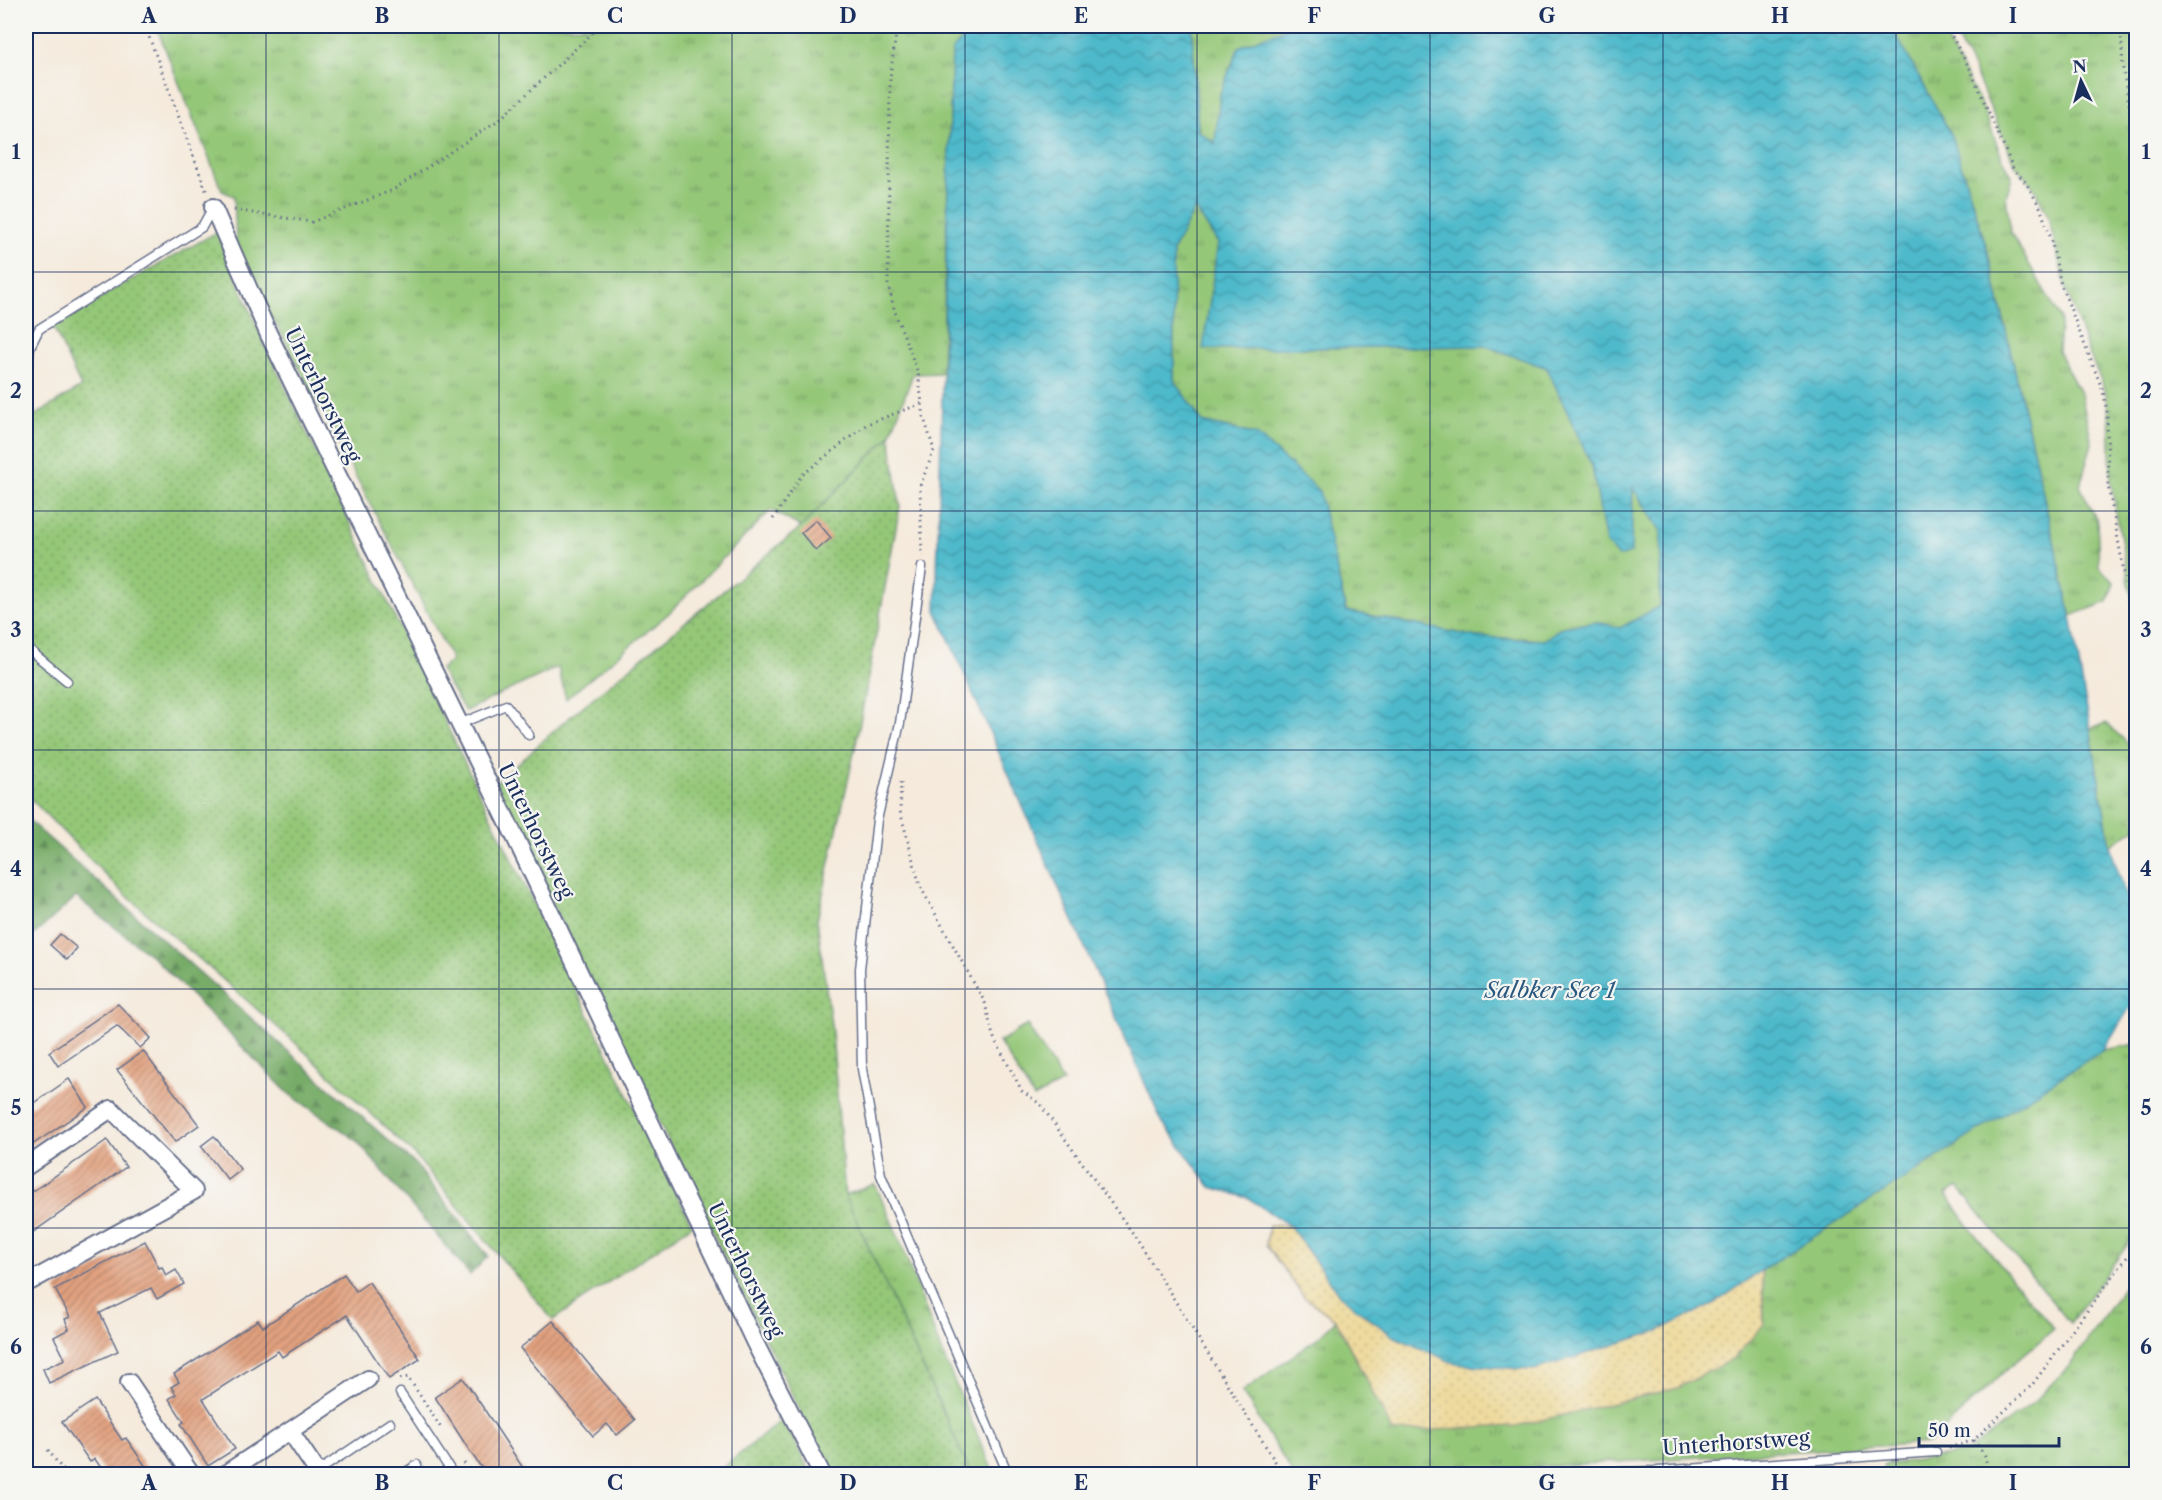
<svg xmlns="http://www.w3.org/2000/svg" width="2162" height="1500" font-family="'Libre Caslon Text',serif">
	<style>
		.grass { fill: url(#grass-tufts); stroke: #587b6b; stroke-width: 1.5 }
		.forest { fill: url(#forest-firs); stroke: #496e63; stroke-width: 1.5 }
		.sand { fill: url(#sand-dots); stroke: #84847e; stroke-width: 1.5 }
		.garden { fill: url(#garden-dots); stroke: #587b6b; stroke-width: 1.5 }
		.pitch { fill: #94c778; stroke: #587b6b; stroke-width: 1.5 }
		.water { fill: url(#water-waves); stroke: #347494; stroke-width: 1.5; fill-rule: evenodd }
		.building { fill: url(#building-hatch) }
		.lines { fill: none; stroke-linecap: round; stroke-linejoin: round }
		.lane-casing { stroke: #67708a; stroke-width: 11 }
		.street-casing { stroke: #67708a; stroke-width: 20 }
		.path { stroke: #67708a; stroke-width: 3; stroke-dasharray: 1.5 4.5; stroke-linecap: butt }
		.lane { stroke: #fff; stroke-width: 8 }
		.street { stroke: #fff; stroke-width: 16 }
		.grid { fill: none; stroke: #1b2f5e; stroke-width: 1.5; stroke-opacity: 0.55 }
		.labels { text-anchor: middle; stroke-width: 4.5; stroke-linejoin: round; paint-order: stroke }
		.street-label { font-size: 21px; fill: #1b2f5e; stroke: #f6f6f2 }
		.water-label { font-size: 22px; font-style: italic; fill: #2a587f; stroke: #f6f6f2 }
		.neatline { fill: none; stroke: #1b2f5e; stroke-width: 2 }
		.grid-label { font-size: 20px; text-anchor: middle; font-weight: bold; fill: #1b2f5e }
	</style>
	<defs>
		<pattern id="grass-tufts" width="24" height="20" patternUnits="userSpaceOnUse" patternTransform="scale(1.5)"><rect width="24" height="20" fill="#94c778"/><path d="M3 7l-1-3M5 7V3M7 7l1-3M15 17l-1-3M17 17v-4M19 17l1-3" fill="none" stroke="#78a266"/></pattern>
		<pattern id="forest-firs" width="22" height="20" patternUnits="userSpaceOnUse" patternTransform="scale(1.5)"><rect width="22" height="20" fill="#77ac68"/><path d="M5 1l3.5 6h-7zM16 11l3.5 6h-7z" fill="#618c59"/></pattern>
		<pattern id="sand-dots" width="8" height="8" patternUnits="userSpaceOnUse" patternTransform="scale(1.5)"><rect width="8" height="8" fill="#eeda9e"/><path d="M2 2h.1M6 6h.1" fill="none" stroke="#ccbb8a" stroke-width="1.8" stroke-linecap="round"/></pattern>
		<pattern id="garden-dots" width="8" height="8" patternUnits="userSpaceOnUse" patternTransform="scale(1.5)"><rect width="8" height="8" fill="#94c778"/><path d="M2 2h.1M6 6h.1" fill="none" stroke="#78a266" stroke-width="1.8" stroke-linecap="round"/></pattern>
		<pattern id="water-waves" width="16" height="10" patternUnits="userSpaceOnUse" patternTransform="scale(1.5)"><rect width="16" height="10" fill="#4eb9cb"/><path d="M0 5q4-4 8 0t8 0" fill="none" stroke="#4097a8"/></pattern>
		<pattern id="building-hatch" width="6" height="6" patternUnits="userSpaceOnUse" patternTransform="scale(1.5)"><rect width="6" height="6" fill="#e2a17f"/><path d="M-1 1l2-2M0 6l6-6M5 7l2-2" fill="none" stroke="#b6846b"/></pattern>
	</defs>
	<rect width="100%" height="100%" fill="#f6f6f2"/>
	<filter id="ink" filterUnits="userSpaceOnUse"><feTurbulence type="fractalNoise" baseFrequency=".0167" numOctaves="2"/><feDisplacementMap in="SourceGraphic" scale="12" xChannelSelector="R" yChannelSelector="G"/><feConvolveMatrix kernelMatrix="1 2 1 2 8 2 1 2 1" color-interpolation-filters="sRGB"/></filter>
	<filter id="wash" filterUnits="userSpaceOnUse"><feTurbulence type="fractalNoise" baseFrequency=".008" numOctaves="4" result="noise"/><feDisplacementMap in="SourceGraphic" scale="24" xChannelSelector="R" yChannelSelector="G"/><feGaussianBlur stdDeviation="1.35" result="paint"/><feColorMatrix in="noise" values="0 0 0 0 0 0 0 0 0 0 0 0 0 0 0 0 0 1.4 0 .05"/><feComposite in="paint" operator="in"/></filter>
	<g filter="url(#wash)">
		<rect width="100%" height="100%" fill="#f5eadc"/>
		<g class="grass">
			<path d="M 156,26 L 977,26 L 952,50 L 942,373 L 913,374 L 890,436 L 801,527 L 771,510 L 668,614 L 566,699 L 558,667 L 465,711 L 440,670 L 452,660 L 275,322 L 263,307 L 236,243 L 234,196 L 222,191 Z"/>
			<path d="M 1192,26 L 1291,26 L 1239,47 L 1220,94 L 1215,143 L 1198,131 Z"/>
			<path d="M 1891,26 L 1939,26 L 1982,106 L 2001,155 L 2012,176 L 2006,197 L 2011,233 L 2061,319 L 2058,351 L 2081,395 L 2092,443 L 2080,486 L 2097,521 L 2099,567 L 2114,582 L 2108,602 L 2071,616 L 1988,252 L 1952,136 Z"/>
			<path d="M 1950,26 L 2136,26 L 2136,620 L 2111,484 L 2109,412 L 2105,390 L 2088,351 L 2065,285 L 2048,216 L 2034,188 L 2014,163 L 1973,68 Z"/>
			<path d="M 1195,207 L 1218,243 L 1204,349 L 1486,346 L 1547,368 L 1592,466 L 1606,543 L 1633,487 L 1661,531 L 1660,606 L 1619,629 L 1597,622 L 1562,627 L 1544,640 L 1477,637 L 1346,611 L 1318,491 L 1257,435 L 1202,422 L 1174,380 L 1173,250 Z"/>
			<path d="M 2106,723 L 2136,751 L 2136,828 L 2110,846 L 2090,728 Z"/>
			<path d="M 2136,1044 L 2136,1233 L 2070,1323 L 1958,1187 L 1946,1194 L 1974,1233 L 2054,1329 L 2008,1368 L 1929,1443 L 1472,1471 L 1459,1474 L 1293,1474 L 1242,1392 L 1315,1340 L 1336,1320 L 1393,1432 L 1764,1324 L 1762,1270 L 2103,1050 Z"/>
			<path d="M 875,1184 L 901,1243 L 940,1348 L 994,1474 L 971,1474 L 845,1195 Z"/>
			<path d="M 2136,1270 L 2136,1474 L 1885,1474 L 1883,1465 L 1965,1453 L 2034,1402 L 2071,1364 L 2120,1292 Z"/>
		</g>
		<path class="forest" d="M 26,818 L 415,1164 L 488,1256 L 470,1275 L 356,1140 L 289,1094 L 154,958 L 76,897 L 35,934 L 26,926 Z"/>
		<path class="sand" d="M 1269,1225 L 1290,1226 L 1340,1296 L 1715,1303 L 1762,1270 L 1764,1324 L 1734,1358 L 1678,1388 L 1516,1426 L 1393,1432 L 1336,1320 L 1304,1297 L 1266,1245 Z"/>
		<g class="garden">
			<path d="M 217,232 L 265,345 L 481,797 L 692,1225 L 553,1320 L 413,1153 L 291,1039 L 119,889 L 26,794 L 26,435 L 28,420 L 81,387 L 52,324 Z"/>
			<path d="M 890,436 L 900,506 L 856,744 L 817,920 L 832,1032 L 845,1195 L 971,1474 L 831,1474 L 494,785 L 565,721 L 801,527 Z"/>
			<path d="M 783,1419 L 811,1474 L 715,1474 Z"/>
		</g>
		<path class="pitch" d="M 1027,1025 L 1063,1082 L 1034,1098 L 999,1042 Z"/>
		<path class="water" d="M 977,26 L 1192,26 L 1198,131 L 1215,143 L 1220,94 L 1239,47 L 1291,26 L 1891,26 L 1952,136 L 1988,252 L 2071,616 L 2110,846 L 2136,927 L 2136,998 L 2103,1050 L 1762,1270 L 1715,1303 L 1658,1331 L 1534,1370 L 1456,1364 L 1393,1336 L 1340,1296 L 1290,1226 L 1248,1198 L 1211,1187 L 1161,1120 L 936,610 L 952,50 ZM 1195,208 L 1218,243 L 1203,349 L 1486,346 L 1547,368 L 1592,466 L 1606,543 L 1618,557 L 1631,553 L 1633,488 L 1661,531 L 1660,606 L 1620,628 L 1597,622 L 1562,627 L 1544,640 L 1477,637 L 1346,611 L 1319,491 L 1257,435 L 1202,422 L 1174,380 L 1173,250 Z"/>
		<g id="blocks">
			<g class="building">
				<path d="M 816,520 L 831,538 L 816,551 L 801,533 Z"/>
				<path d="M 60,934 L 77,948 L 67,960 L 50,945 Z"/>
				<path d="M 118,1004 L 151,1038 L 140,1048 L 117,1026 L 58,1066 L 49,1052 Z"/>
				<path d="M 143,1051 L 199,1125 L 175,1142 L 117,1070 Z"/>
				<path d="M 69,1079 L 88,1107 L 26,1149 L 26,1109 Z"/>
				<path d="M 214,1136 L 241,1170 L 228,1180 L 201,1146 Z"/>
				<path d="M 107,1140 L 126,1167 L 26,1237 L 26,1196 Z"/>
				<path d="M 145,1241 L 159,1268 L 162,1267 L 166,1276 L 176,1270 L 184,1284 L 157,1299 L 151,1288 L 100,1313 L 118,1351 L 49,1383 L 43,1369 L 65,1359 L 54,1337 L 69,1329 L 65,1319 L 70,1317 L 55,1289 Z"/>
				<path d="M 344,1274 L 356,1291 L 369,1282 L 420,1359 L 389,1379 L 347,1315 L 282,1357 L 278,1351 L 203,1399 L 235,1449 L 208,1466 L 181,1424 L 184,1422 L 169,1399 L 176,1394 L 171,1387 L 179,1382 L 174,1374 L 258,1320 L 263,1327 Z"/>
				<path d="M 553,1321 L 635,1420 L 617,1435 L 607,1424 L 593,1436 L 520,1348 Z"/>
				<path d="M 463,1378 L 482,1406 L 527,1474 L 486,1474 L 471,1453 L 435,1397 Z"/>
				<path d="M 95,1400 L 122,1440 L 126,1438 L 151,1474 L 105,1474 L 95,1459 L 90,1462 L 62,1422 Z"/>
			</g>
		</g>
	</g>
	<g filter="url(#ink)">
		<use href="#blocks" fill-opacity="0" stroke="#67708a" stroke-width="1.5"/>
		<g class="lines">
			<defs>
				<g id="lane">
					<path d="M 26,379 L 30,347 L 39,329 L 202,227 L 213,207"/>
					<path d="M 922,567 L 900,723 L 877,820 L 860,969 L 862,1069 L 881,1175 L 1008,1474"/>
					<path d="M 26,647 L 67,681"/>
					<path d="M 459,724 L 506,705 L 529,735"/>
					<path d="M 400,1393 L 453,1474"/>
					<path d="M 317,1472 L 390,1423"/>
					<path d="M 403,1474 L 417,1465"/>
					<path d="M 1538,1474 L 1657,1471 L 1936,1452"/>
				</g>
				<g id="street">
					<path d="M 213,207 L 269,335 L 515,837 L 755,1343 L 822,1474"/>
					<path d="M 26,1167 L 111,1109 L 194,1191 L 31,1281 L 26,1273"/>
					<path d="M 129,1382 L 191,1474"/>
					<path d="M 290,1431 L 319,1474"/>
					<path d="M 225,1474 L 368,1379"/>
				</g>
			</defs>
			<use href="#lane" class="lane-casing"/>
			<use href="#street" class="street-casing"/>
			<g class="path">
				<path d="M 145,26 L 207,193"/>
				<path d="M 897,26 L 890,78 L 888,284 L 895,312 L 918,373 L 924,418 L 934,450 L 920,486 L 922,556"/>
				<path d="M 1946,26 L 1970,69 L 2013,168 L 2026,183 L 2040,207 L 2051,239 L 2061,285 L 2103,391 L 2107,411 L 2108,485 L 2136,637"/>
				<path d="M 2121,26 L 2123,69 L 2136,145"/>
				<path d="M 234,210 L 312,222 L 393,190 L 500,119 L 600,26"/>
				<path d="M 773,519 L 802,475 L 867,424 L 923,403"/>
				<path d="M 901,782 L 900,811 L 920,886 L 985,1003 L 993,1036 L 1022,1091 L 1040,1104 L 1134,1235 L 1283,1474"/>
				<path d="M 400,1379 L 408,1377 L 441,1428"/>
				<path d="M 1974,1440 L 1985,1456 L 1989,1474"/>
				<path d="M 1949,1448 L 1974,1440 L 2032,1385 L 2136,1245"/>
				<path d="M 48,1450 L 66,1474"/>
				<path d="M 464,1463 L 471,1474"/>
			</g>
			<use href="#lane" class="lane"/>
			<use href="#street" class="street"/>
		</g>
	</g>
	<path class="grid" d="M 266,26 L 266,1474M 499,26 L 499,1474M 732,26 L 732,1474M 965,26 L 965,1474M 1197,26 L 1197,1474M 1430,26 L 1430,1474M 1663,26 L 1663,1474M 1896,26 L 1896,1474M 26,272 L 2136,272M 26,511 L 2136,511M 26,750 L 2136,750M 26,989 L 2136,989M 26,1228 L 2136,1228"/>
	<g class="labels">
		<g class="street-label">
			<text transform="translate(323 395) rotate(64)" y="7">Unterhorstweg</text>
			<text transform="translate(536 831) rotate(64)" y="7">Unterhorstweg</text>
			<text transform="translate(746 1270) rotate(64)" y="7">Unterhorstweg</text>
			<text transform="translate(1736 1443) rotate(-4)" y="7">Unterhorstweg</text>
		</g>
		<g class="water-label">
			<text x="1550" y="998">Salbker See 1</text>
		</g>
	</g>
	<rect width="2162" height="1500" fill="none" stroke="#f6f6f2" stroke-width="66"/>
	<g transform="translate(2081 81) rotate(355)" stroke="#f6f6f2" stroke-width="4.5" paint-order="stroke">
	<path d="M0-4.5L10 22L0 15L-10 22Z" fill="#1b2f5e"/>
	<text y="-9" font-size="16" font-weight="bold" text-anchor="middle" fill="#1b2f5e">N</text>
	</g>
	<path d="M1919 1437v9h140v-9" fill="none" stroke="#1b2f5e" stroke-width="3"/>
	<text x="1928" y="1437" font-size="18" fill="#1b2f5e" stroke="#f6f6f2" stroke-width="4.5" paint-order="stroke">50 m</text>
	<rect x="33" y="33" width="2096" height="1434" class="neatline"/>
	<g class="grid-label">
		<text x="149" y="23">A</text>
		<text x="382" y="23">B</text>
		<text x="615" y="23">C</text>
		<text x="848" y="23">D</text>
		<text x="1081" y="23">E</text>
		<text x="1314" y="23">F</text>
		<text x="1547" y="23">G</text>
		<text x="1780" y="23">H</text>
		<text x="2013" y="23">I</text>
		<text x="16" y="159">1</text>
		<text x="2146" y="159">1</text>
		<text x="16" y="398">2</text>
		<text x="2146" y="398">2</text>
		<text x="16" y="637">3</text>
		<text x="2146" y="637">3</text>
		<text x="16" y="876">4</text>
		<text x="2146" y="876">4</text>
		<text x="16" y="1115">5</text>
		<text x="2146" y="1115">5</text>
		<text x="16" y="1354">6</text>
		<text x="2146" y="1354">6</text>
		<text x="149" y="1490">A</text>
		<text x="382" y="1490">B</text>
		<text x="615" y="1490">C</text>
		<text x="848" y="1490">D</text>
		<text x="1081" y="1490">E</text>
		<text x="1314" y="1490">F</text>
		<text x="1547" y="1490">G</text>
		<text x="1780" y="1490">H</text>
		<text x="2013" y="1490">I</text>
	</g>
</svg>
